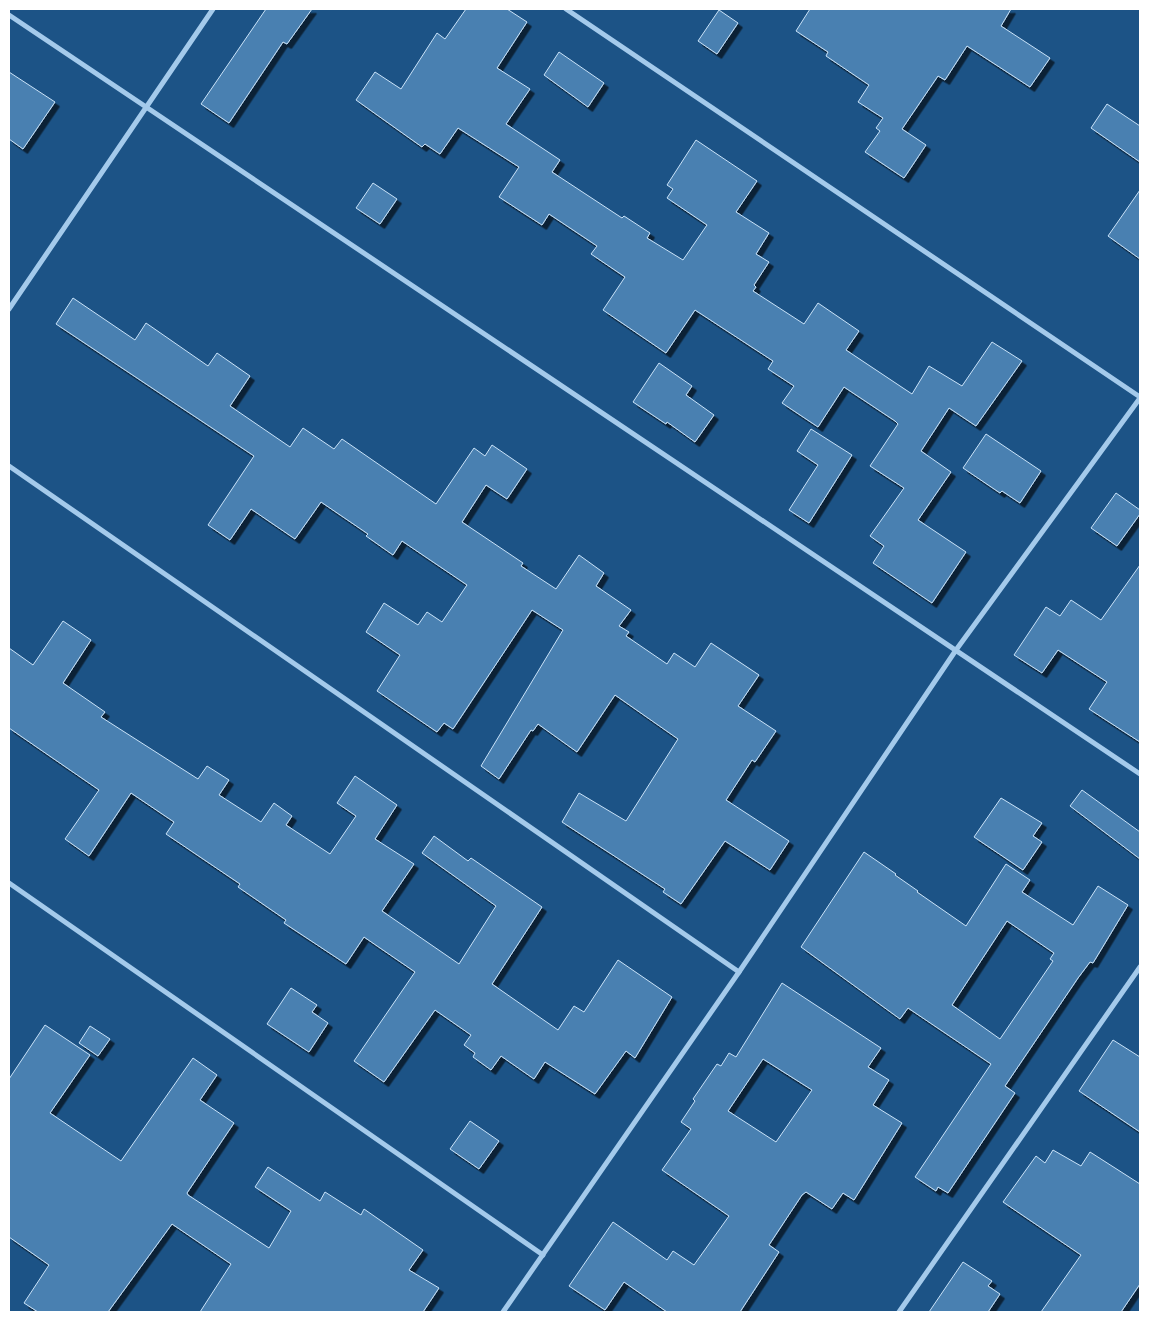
<svg xmlns="http://www.w3.org/2000/svg" width="1149" height="1321" font-family="Quicksand,sans-serif">
	<style>
		.building { fill: #4980b1; stroke: #c9e2f8; fill-rule: evenodd; filter: url(#shadow) }
		.lines { fill: none; stroke-linecap: round; stroke-linejoin: round }
		.minor { stroke: #a4caeb; stroke-width: 5 }
	</style>
	<defs>
		<filter id="shadow"><feDropShadow dx="4.5" dy="4.5" stdDeviation="0" flood-color="#0009"/></filter>
	</defs>
	<rect width="100%" height="100%" fill="#1c5386"/>
	<g class="building">
		<path d="M 266,9 L 312,9 L 287,44 L 283,42 L 229,123 L 201,104 Z"/>
		<path d="M 466,9 L 507,9 L 527,22 L 497,68 L 530,89 L 506,124 L 560,160 L 552,172 L 622,218 L 624,216 L 650,233 L 647,238 L 683,260 L 707,225 L 667,198 L 673,189 L 667,185 L 696,140 L 757,181 L 736,212 L 769,233 L 756,254 L 769,262 L 754,285 L 756,287 L 753,291 L 804,324 L 818,303 L 859,331 L 846,350 L 912,394 L 929,366 L 962,386 L 992,342 L 1022,361 L 976,426 L 949,408 L 921,451 L 951,472 L 918,520 L 966,552 L 932,603 L 873,563 L 884,546 L 870,536 L 904,488 L 870,466 L 898,424 L 895,421 L 844,387 L 818,427 L 782,403 L 794,386 L 768,369 L 773,361 L 695,310 L 666,353 L 603,310 L 625,277 L 591,254 L 597,246 L 549,214 L 542,225 L 499,197 L 519,167 L 458,128 L 440,154 L 425,144 L 422,147 L 356,100 L 375,72 L 401,89 L 437,33 L 445,39 Z"/>
		<path d="M 810,9 L 1011,9 L 1001,26 L 1050,58 L 1030,87 L 967,46 L 945,80 L 938,76 L 902,129 L 926,145 L 904,178 L 865,152 L 880,131 L 876,128 L 883,118 L 858,102 L 869,85 L 826,56 L 828,52 L 796,31 Z"/>
		<path d="M 719,10 L 738,23 L 717,54 L 698,41 Z"/>
		<path d="M 559,52 L 604,83 L 588,107 L 544,75 Z"/>
		<path d="M 9,72 L 55,102 L 23,149 L 9,139 Z"/>
		<path d="M 1107,104 L 1140,126 L 1140,162 L 1091,128 Z"/>
		<path d="M 373,183 L 397,199 L 380,224 L 356,208 Z"/>
		<path d="M 1140,190 L 1140,259 L 1108,236 Z"/>
		<path d="M 73,298 L 135,340 L 146,323 L 208,366 L 217,353 L 250,376 L 230,406 L 290,447 L 303,428 L 334,449 L 342,439 L 436,504 L 474,448 L 485,456 L 492,445 L 527,469 L 507,499 L 486,485 L 462,522 L 523,563 L 521,566 L 556,589 L 579,555 L 604,573 L 596,586 L 631,610 L 619,626 L 629,632 L 626,636 L 667,664 L 674,653 L 695,667 L 711,643 L 759,675 L 738,706 L 776,731 L 755,762 L 752,760 L 726,800 L 789,841 L 770,870 L 725,841 L 681,904 L 663,892 L 665,889 L 562,822 L 579,793 L 626,821 L 678,739 L 615,695 L 577,752 L 538,724 L 533,731 L 531,730 L 499,779 L 481,766 L 563,630 L 532,610 L 453,729 L 444,723 L 437,732 L 377,691 L 400,655 L 366,632 L 384,603 L 418,625 L 427,612 L 442,622 L 467,585 L 402,541 L 393,555 L 366,536 L 368,534 L 321,502 L 295,539 L 251,509 L 230,540 L 208,525 L 254,456 L 56,324 Z"/>
		<path d="M 659,363 L 692,386 L 686,395 L 714,415 L 695,442 L 667,422 L 666,424 L 633,402 Z"/>
		<path d="M 811,429 L 852,455 L 809,523 L 789,510 L 818,465 L 797,451 Z"/>
		<path d="M 986,434 L 1041,471 L 1020,503 L 1002,491 L 1000,493 L 963,468 Z"/>
		<path d="M 1116,493 L 1140,510 L 1140,514 L 1117,546 L 1091,528 Z"/>
		<path d="M 1140,565 L 1140,742 L 1089,709 L 1107,682 L 1058,650 L 1042,673 L 1014,655 L 1046,607 L 1060,616 L 1071,600 L 1101,620 Z"/>
		<path d="M 63,621 L 91,640 L 63,683 L 105,712 L 101,717 L 198,779 L 207,766 L 229,780 L 219,795 L 261,822 L 274,803 L 292,816 L 286,825 L 330,854 L 356,816 L 337,803 L 355,776 L 397,805 L 375,839 L 414,864 L 382,911 L 459,964 L 496,906 L 422,853 L 434,836 L 468,861 L 471,858 L 542,907 L 492,984 L 558,1030 L 574,1006 L 584,1012 L 618,960 L 672,997 L 635,1058 L 626,1051 L 595,1094 L 545,1062 L 534,1079 L 501,1056 L 491,1070 L 473,1057 L 475,1053 L 464,1045 L 471,1035 L 435,1010 L 384,1082 L 354,1061 L 415,972 L 364,937 L 346,964 L 284,923 L 286,920 L 238,887 L 240,884 L 166,834 L 174,822 L 131,793 L 89,856 L 65,839 L 99,790 L 9,728 L 9,648 L 33,665 Z"/>
		<path d="M 1082,790 L 1140,832 L 1140,859 L 1070,806 Z"/>
		<path d="M 1001,798 L 1042,823 L 1033,836 L 1042,842 L 1023,870 L 974,837 Z"/>
		<path d="M 864,852 L 896,874 L 895,875 L 918,891 L 917,892 L 966,926 L 1006,864 L 1030,880 L 1022,892 L 1073,925 L 1098,886 L 1128,905 L 1093,963 L 1090,962 L 1078,978 L 1005,1086 L 1015,1093 L 948,1193 L 938,1187 L 936,1191 L 915,1177 L 991,1064 L 908,1008 L 900,1019 L 801,947 ZM 1007,921 L 1054,953 L 1050,959 L 1053,961 L 1000,1039 L 952,1005 Z"/>
		<path d="M 782,983 L 881,1048 L 868,1067 L 889,1080 L 873,1105 L 902,1123 L 854,1200 L 843,1193 L 832,1209 L 806,1192 L 802,1195 L 769,1245 L 779,1252 L 740,1312 L 667,1312 L 624,1282 L 605,1310 L 569,1286 L 613,1222 L 667,1260 L 673,1251 L 694,1265 L 729,1216 L 662,1170 L 691,1129 L 681,1122 L 695,1101 L 693,1099 L 717,1064 L 721,1066 L 729,1053 L 736,1057 ZM 763,1059 L 812,1090 L 776,1142 L 728,1111 Z"/>
		<path d="M 291,988 L 317,1005 L 312,1012 L 328,1023 L 309,1052 L 267,1024 Z"/>
		<path d="M 45,1025 L 90,1055 L 50,1113 L 121,1161 L 193,1058 L 217,1075 L 200,1100 L 234,1123 L 187,1193 L 188,1195 L 269,1248 L 291,1211 L 255,1187 L 268,1167 L 320,1201 L 325,1192 L 361,1215 L 364,1209 L 423,1250 L 409,1270 L 439,1288 L 423,1312 L 200,1312 L 231,1264 L 172,1224 L 108,1312 L 38,1312 L 24,1303 L 49,1265 L 9,1237 L 9,1079 Z"/>
		<path d="M 90,1026 L 110,1039 L 98,1056 L 79,1043 Z"/>
		<path d="M 1113,1040 L 1140,1057 L 1140,1132 L 1079,1091 Z"/>
		<path d="M 470,1121 L 499,1141 L 479,1169 L 450,1149 Z"/>
		<path d="M 1053,1150 L 1081,1166 L 1090,1152 L 1140,1184 L 1140,1284 L 1121,1312 L 1041,1312 L 1081,1255 L 1003,1202 L 1036,1156 L 1045,1163 Z"/>
		<path d="M 963,1262 L 992,1281 L 988,1286 L 1000,1294 L 988,1312 L 929,1312 Z"/>
	</g>
	<g class="lines">
		<g class="minor">
			<path d="M 566,9 L 1140,397"/>
			<path d="M 9,15 L 1140,774"/>
			<path d="M 9,309 L 213,9"/>
			<path d="M 9,466 L 739,972"/>
			<path d="M 9,883 L 543,1255"/>
			<path d="M 503,1312 L 739,972 L 956,650 L 1140,398"/>
			<path d="M 899,1312 L 1140,967"/>
		</g>
	</g>
	<rect width="1149" height="1321" fill="none" stroke="#ffffff" stroke-width="20"/>
</svg>
